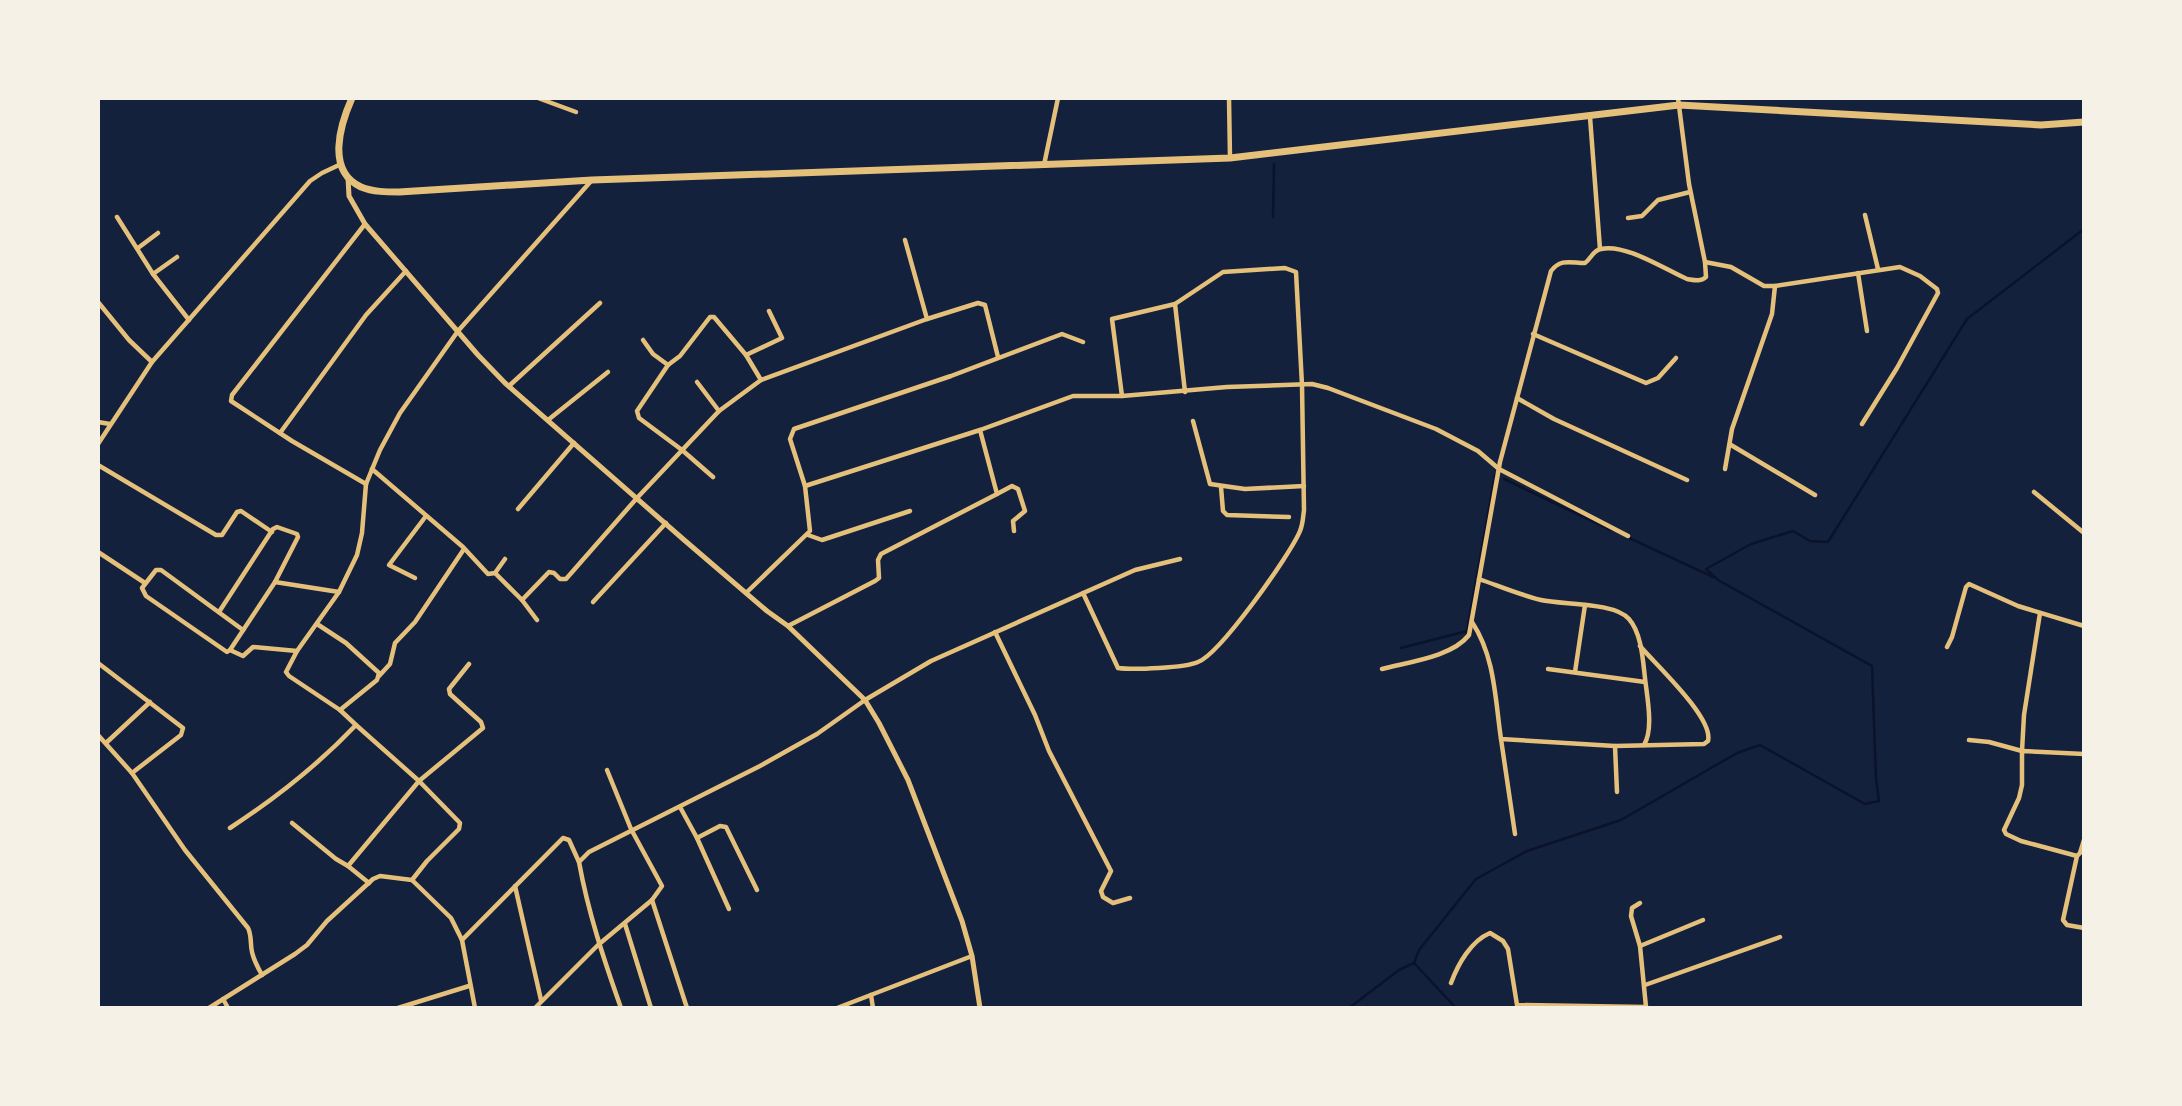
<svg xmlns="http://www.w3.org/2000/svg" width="2182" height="1106" font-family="'Open Sans',sans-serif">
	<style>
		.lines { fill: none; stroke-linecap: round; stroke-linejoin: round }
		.stream { stroke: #0b132b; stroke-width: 2.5 }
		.minor { stroke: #e5c07b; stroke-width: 4.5 }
		.tertiary { stroke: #e5c07b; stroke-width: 5 }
		.trunk { stroke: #e5c07b; stroke-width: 7 }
	</style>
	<rect width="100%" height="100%" fill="#14213d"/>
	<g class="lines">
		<g class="stream">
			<path d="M 1273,217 L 1274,164"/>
			<path d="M 1504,479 L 1611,530"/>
			<path d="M 1627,537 L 1713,577"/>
			<path d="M 1401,648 L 1467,631 L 1495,475"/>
			<path d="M 1414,963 L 1456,1008"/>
			<path d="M 1349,1008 L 1399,970 L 1414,963 L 1419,950 L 1476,879 L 1527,851 L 1621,820 L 1737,753 L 1760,745 L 1865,804 L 1879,801 L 1876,779 L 1872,666 L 1718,580 L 1706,569 L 1751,544 L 1793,531 L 1810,541 L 1828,542 L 1967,319 L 2084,229"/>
		</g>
		<g class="minor">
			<path d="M 538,98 L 576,112"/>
			<path d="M 1229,98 L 1230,158"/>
			<path d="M 1590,117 L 1600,249"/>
			<path d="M 1044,165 L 1058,98"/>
			<path d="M 1865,215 L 1878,269"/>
			<path d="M 117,217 L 153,274 L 189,320"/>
			<path d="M 1628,218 L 1642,216 L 1658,200 L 1690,192"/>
			<path d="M 365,224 L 232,395 L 231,401 L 292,441 L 366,484"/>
			<path d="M 905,240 L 927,319"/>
			<path d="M 138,248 L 158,233"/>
			<path d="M 1705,262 L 1731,267 L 1764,286 L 1775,286 L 1900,267 L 1920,276 L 1937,289 L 1938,293 L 1897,368 L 1862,424"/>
			<path d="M 1858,273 L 1867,331"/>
			<path d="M 153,274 L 177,257"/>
			<path d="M 98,302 L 129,340 L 152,362"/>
			<path d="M 1533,334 L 1646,383 L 1658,378 L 1676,358"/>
			<path d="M 643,340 L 653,354 L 668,365"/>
			<path d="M 746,355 L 782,338 L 769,311"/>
			<path d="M 697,382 L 719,411"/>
			<path d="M 509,386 L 600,303"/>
			<path d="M 1122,396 L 1112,319 L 1175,304"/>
			<path d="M 1517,398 L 1554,419 L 1687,480"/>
			<path d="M 548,420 L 608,372"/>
			<path d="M 1193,421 L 1210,484 L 1245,489 L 1304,486"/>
			<path d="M 98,422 L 110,424"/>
			<path d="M 280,433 L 366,315 L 406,271"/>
			<path d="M 98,444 L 152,362 L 310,181 L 322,173 L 339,165"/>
			<path d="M 1731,445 L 1815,495"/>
			<path d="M 98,465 L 216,535 L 222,535 L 237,512 L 241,511 L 272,532"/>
			<path d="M 372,469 L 463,547 L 488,574 L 495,573 L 505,559"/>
			<path d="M 1725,469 L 1732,429 L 1772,314 L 1775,286"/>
			<path d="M 713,477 L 682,450 L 639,418 L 637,411 L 668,365 L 680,356 L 710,317 L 714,317 L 746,355 L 761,380"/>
			<path d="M 805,486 L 980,430 L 1073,396 L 1122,396 L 1227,387 L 1312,384 L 1328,388 L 1436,429 L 1478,451 L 1499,469 L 1628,536"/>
			<path d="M 1221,487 L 1223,511 L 1227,515 L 1289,517"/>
			<path d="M 2034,492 L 2084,533"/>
			<path d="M 997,494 L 1012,486 L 1018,489 L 1025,511 L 1013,521 L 1014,531"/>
			<path d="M 518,509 L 574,443"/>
			<path d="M 808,535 L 822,540 L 910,511"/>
			<path d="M 98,552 L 145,583"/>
			<path d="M 495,573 L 522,600 L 537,620"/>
			<path d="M 415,578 L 389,565 L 426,516"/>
			<path d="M 1479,579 C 1499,586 1520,595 1541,600 C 1563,605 1614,602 1629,619 C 1643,635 1643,666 1646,686 C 1648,702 1653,731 1644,745"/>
			<path d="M 275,582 L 339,592"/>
			<path d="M 746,593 L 810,531 L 805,486 L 790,439 L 794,429 L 951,376 L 1062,334 L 1083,342"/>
			<path d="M 1083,593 L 1118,668 C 1133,670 1185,668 1198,662 C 1220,654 1290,555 1300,531 C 1303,524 1303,517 1304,510 L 1302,385 L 1296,272 L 1285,268 L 1223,272 L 1175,304 L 1185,392"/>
			<path d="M 522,600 L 549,572 L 554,573 L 560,579 L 566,579 L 637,498 L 719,411 L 761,380 L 927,319 L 978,303 L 985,305 L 998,357"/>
			<path d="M 593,602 L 666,523"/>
			<path d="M 219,612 L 273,529 L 277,527 L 297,534 L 298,537 L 275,582 L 230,650"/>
			<path d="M 1472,622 C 1495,657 1495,698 1501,739 L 1615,746 L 1704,744 L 1708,741 C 1714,718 1655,664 1640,646"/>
			<path d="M 317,624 L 346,643 L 379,673 L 377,680 L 340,710"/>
			<path d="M 788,626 L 875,581 L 879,578 L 878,560 L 881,554 L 997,494 L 980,430"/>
			<path d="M 243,630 L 161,570 L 156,570 L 142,588 L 146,596 L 227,652 L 230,650 L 243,656 L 253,647 L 297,651"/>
			<path d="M 995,632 L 1035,715 L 1049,751 L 1111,871 L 1101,891 L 1103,897 L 1113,903 L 1130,898"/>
			<path d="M 1947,647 L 1952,637 L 1966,587 L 1969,584 L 2018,606 L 2084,626"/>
			<path d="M 98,663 L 183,728 L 181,735 L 132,773"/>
			<path d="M 1382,669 C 1408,662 1452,657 1469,635 L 1500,462 L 1551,271 C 1561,258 1571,263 1585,263 C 1591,259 1593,250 1601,249 C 1625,243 1666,270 1687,279 C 1694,280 1701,282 1706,277 L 1705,262 L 1689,184 L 1678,98"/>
			<path d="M 1548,669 L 1645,682"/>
			<path d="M 1575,672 L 1585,605"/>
			<path d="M 379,676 L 390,664 L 395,643 L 415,622 L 464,549"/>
			<path d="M 356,725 L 340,710 L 289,676 L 286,672 L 297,651 L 339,592 L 357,555 L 362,533 L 366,484 L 380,450 L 400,413 L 458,331 L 592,180"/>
			<path d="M 98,735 L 132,773 L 185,850 L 248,928 C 252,936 250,944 252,952 C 254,961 258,968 262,975"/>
			<path d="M 1501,739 L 1515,834"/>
			<path d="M 1969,740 L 1989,742 L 2022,751 L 2024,715 L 2040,613"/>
			<path d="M 106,743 L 150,702"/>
			<path d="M 1615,746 L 1617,792"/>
			<path d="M 2084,754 L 2022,751 L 2022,785 L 2019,798 L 2004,830 L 2006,834 L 2021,841 L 2077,856 L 2080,853 L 2084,840"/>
			<path d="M 680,807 L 697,838 L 729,909"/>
			<path d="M 292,823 L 336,859 L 348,866"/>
			<path d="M 230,828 C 276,798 318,765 356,725 L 419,781 L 460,823 L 459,829 L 427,861 L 412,880"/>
			<path d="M 697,838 L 720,826 L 726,827 L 757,890"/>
			<path d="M 2077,856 L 2063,920 L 2067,925 L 2084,928"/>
			<path d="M 369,883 L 348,866 L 419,781 L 483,728 L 481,722 L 450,694 L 449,689 L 469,664"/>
			<path d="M 515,886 L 541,1000"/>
			<path d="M 652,900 L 687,1008"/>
			<path d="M 1640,903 L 1632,908 L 1631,916 L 1640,946 L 1646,1007"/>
			<path d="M 625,924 L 651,1008"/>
			<path d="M 462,940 L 563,838 L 569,840 L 579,862"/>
			<path d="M 1640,946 L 1703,920"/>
			<path d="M 1451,983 C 1458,964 1471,941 1490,933 L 1503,941 L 1508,949 L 1517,1005 L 1646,1007"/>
			<path d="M 1645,985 L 1780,937"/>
			<path d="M 871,995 L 873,1008"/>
			<path d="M 223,999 L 228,1008"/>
			<path d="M 209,1008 L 295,954 L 307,945 L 327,921 L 373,879 L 380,876 L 412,880 L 451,918 L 462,940 L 475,1008"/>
			<path d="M 398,1008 L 469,986"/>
			<path d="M 535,1008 L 598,945 L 652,900 L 662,886 L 631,829 L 607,770"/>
			<path d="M 621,1008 C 604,960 588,912 579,862 L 589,852 L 760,766 L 817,734 L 865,700 L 931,661 L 1135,570 L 1180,559"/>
			<path d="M 837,1008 L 972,956"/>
		</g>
		<path class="tertiary" d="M 348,178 L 349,196 L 365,224 L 478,355 L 505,383 L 683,539 L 767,611 L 788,626 L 865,700 L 879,723 L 908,780 L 962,921 L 972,956 L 980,1008"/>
		<path class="trunk" d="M 352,98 C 340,125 326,171 361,187 C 373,192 387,192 399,192 L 592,180 L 1230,158 L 1679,105 L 2041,125 L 2084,122"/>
	</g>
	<rect width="2182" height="1106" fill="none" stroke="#f6f1e7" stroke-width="200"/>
</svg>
